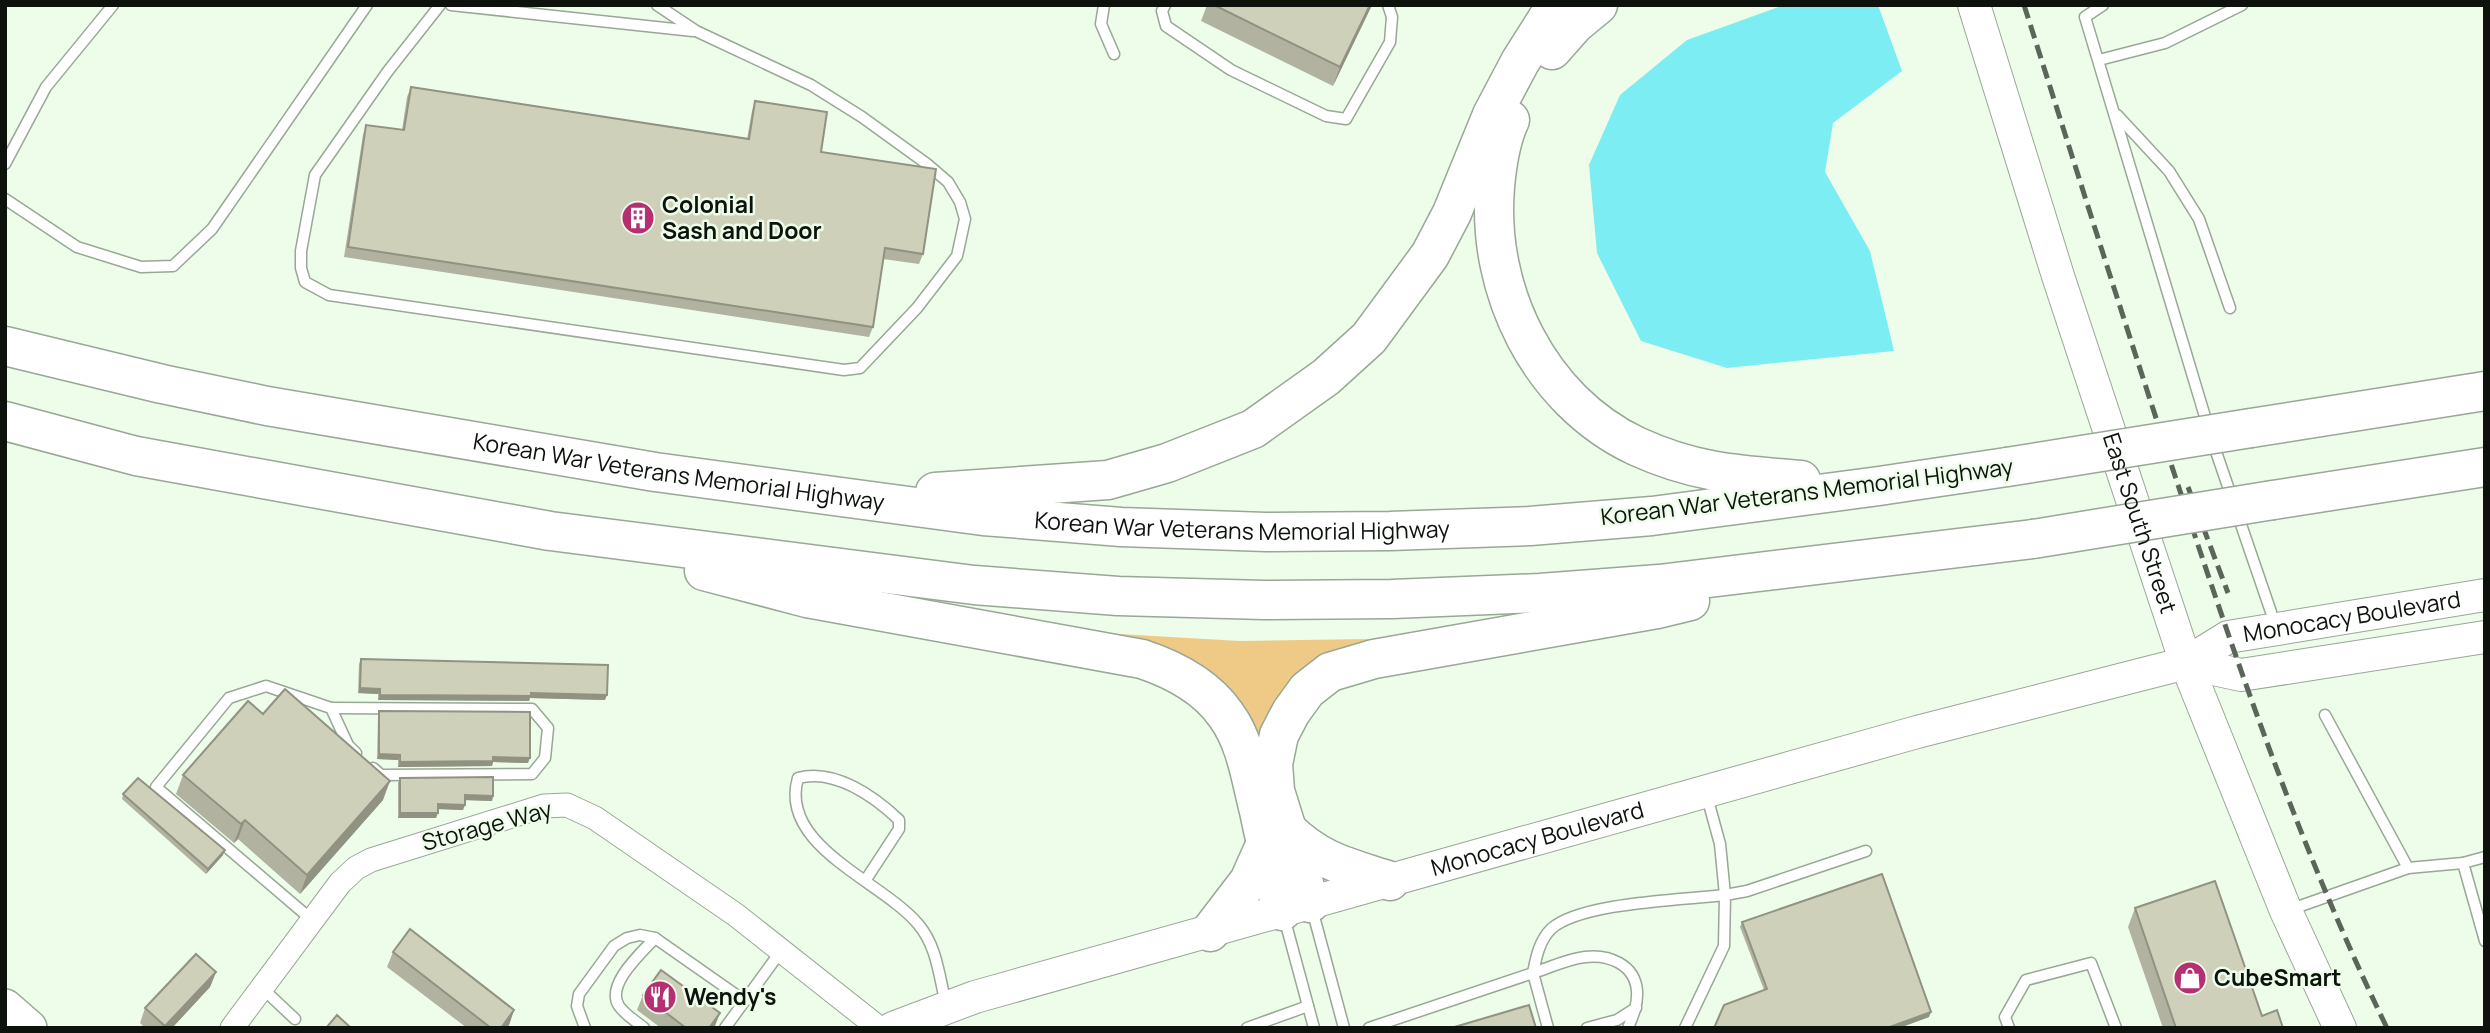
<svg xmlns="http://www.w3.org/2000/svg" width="2490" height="1033" font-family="Manrope,sans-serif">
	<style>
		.green { fill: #efca87 }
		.water { fill: #7cedf2 }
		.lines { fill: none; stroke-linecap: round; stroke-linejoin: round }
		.lane-casing { stroke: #99a796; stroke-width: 13 }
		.street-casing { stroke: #99a796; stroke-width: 25 }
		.secondary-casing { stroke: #99a796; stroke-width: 34 }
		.primary-casing { stroke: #99a796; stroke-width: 38 }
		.highway-casing { stroke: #99a796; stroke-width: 41 }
		.lane { stroke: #fff; stroke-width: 10 }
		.street { stroke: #fff; stroke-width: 23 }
		.secondary { stroke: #fff; stroke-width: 32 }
		.primary { stroke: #fff; stroke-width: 35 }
		.highway { stroke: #fff; stroke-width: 38 }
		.rail { stroke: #5b6559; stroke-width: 5; stroke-dasharray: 14 7; stroke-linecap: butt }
		.highway-bridge-casing { stroke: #99a796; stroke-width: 41; stroke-linecap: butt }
		.highway-bridge { stroke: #fff; stroke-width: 38 }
		.wall { fill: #b1b3a0 }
		.shaded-wall { fill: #909282 }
		.building { fill: #ced0ba; stroke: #909282; stroke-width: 2 }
		.labels { text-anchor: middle; stroke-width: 5; stroke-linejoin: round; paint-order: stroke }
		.poi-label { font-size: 23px; font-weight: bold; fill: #0d130c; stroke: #edfdea; text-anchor: start }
		.street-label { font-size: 23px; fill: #0d130c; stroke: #edfdea }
	</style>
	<rect width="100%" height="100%" fill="#edfdea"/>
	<path class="green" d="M 1050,630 L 1240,641 L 1434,638 L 1370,647 L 1260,751 L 1242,718 Z"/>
	<path class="water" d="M 1784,5 L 1878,5 L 1902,71 L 1833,123 L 1825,172 L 1870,251 L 1894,351 L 1727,368 L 1641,341 L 1597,253 L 1589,165 L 1620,95 L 1687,40 Z"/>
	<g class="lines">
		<defs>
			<g id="lane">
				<path d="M 440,5 L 388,71 L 315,175 L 301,251 L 301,268 L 305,282 L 329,295 L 844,370 L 860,368 L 917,308 L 957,256 L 965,219 L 960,202 L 948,182 L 927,164 L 862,117 L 811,85 L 696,31 L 657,5"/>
				<path d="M 451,5 L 693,31"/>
				<path d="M 1104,5 L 1101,24 L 1114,54"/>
				<path d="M 1165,5 L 1162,11 L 1166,26 L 1231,70 L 1326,116 L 1346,119 L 1390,42 L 1392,17 L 1388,5"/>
				<path d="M 2103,5 L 2085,17 L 2212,440 L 2271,612"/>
				<path d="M 2099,60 L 2165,43 L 2242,5"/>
				<path d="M 2117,115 L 2169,171 L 2199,219 L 2230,308"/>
				<path d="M 5,164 L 46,87 L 113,5"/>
				<path d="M 5,199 L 77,247 L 141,267 L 173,266 L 212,229 L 367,5"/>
				<path d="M 331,708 L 532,709 L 548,728 L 545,758 L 532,774 L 381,775 L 373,768"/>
				<path d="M 2325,715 L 2408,868"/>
				<path d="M 2463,863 L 2485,941"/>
				<path d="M 865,881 L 899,829 L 899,820 C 874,796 834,768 798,778 C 778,846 882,881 918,924 C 937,946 939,976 946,1004"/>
				<path d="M 1312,909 L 1344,1028"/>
				<path d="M 2289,910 L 2408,868 L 2463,863 L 2485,857"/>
				<path d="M 1284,917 L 1314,1028"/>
				<path d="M 312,920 L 156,787 L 229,698 L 266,686 L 331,708 L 348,745 L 356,753"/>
				<path d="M 262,988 L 295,1019"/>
				<path d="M 585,1028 L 577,1006 L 579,994 L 614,946 L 627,938 L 640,935 L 655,938 L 745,1001"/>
				<path d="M 644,1028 C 636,1021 625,1015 619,1006 C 605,985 641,953 655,938"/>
				<path d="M 725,1028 L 781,951"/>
				<path d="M 1247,1028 L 1308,1006"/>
				<path d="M 1369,1028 L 1533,973 C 1536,958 1539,941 1551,929 C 1581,902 1684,900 1725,895 L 1720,844 L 1706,793"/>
				<path d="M 1548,1028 L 1533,973 C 1549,968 1567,959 1585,957 C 1608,954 1635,964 1637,991 C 1638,1004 1633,1016 1628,1028"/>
				<path d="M 1587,1028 L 1617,1020 L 1636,1008"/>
				<path d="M 1685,1028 L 1724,946 L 1725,895 L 1747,891 L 1866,851"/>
				<path d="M 2009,1028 L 2005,1017 L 2026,980 L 2091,963 L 2116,1028"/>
			</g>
			<path id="street" d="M 232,1028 L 340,883 L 356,868 L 371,860 L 544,806 L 567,805 L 595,818 L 736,915 L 879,1028"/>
			<g id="secondary">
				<path id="s1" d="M 1974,5 L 2058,276 L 2186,663 L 2286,911 L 2340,1028"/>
				<path d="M 2186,663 L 2241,675 L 2485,637"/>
				<path id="s2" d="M 893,1028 L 975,997 L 1917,732 L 2186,663 L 2228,637 L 2485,595"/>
			</g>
			<path id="primary" d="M 5,1007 L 29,1028"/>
			<g id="highway">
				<path d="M 1552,50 L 1575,24 L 1598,5"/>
				<path d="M 1510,120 C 1500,141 1497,164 1495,187 C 1486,290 1539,400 1636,446 C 1695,473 1737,475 1801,480"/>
				<path id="s3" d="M 5,346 L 162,384 L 267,406 L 655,472 L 983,516 L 1121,527 L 1266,532 L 1390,531 L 1530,526 L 1652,516 L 1879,486 L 2007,467"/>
				<path d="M 5,421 L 136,456 L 550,531 L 974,585 L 1118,596 L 1264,600 L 1392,599 L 1540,593 L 1659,584 L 2033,539"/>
				<path d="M 2251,428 L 2485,391"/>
				<path d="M 935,492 L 1108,480 L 1167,463 L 1253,429 L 1326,377 L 1369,338 L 1430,255 L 1452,213 L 1492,115 L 1520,62 L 1549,16 L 1562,5"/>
				<path d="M 2273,500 L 2485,467"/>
				<path d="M 704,571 L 807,598 L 1142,659 C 1175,670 1206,686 1226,715 C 1246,742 1251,780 1259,811 C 1266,845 1274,878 1282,911"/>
				<path d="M 1287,830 C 1320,862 1347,867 1390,881"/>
				<path d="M 1310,903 L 1275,791 L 1273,764 L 1279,735 L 1291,712 L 1307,690 L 1330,672 L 1374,659 L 1657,609 L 1690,601"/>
				<path d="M 1210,932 L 1249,881 L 1266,843"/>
			</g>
		</defs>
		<use href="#lane" class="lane-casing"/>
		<use href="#street" class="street-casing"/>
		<use href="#secondary" class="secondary-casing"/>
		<use href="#primary" class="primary-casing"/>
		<use href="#highway" class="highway-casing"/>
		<use href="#lane" class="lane"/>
		<use href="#street" class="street"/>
		<use href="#secondary" class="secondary"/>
		<use href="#primary" class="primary"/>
		<use href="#highway" class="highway"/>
		<g class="rail">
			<path d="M 2024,5 C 2076,168 2127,331 2181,494 C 2241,675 2303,855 2387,1028"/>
			<path d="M 2188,487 L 2228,593"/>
		</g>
		<defs>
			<g id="highway-bridge">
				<path d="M 2007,467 L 2251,428"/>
				<path d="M 2033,539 L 2273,500"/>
			</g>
		</defs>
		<use href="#highway-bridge" class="highway-bridge-casing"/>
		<use href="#highway-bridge" class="highway-bridge"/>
	</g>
	<g class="wall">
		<path d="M 1207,5 L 1372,5 L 1333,86 L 1201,21 Z"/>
		<path d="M 411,87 L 747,139 L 752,111 L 755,101 L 821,152 L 923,254 L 919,264 L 883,259 L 873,327 L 869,337 L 344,257 L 363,135 L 366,125 L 402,130 L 407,97 Z"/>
		<path d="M 361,659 L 605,700 L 530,698 L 529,701 L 378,700 L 378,694 L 358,693 L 359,664 Z"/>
		<path d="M 379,711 L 528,763 L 493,762 L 492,766 L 398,767 L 398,760 L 377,759 L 378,716 Z"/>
		<path d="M 263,714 L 383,800 L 300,894 L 238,839 L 234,843 L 176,794 L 183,775 Z"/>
		<path d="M 400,778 L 493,796 L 492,801 L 465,800 L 463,810 L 438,809 L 436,818 L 398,818 L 398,783 Z"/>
		<path d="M 123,794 L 223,855 L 206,874 L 122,799 Z"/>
		<path d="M 2135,908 L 2262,1016 L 2283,1028 L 2163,1028 L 2128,927 Z"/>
		<path d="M 1742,922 L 1929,1017 L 1899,1028 L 1714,1028 L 1764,990 L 1740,927 Z"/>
		<path d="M 393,952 L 514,1010 L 509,1025 L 507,1028 L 467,1028 L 387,967 Z"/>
		<path d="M 216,972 L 210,987 L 172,1028 L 145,1028 L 140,1023 L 145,1008 Z"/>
		<path d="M 643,995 L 720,1013 L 714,1028 L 661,1028 L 637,1010 Z"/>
	</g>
	<g class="shaded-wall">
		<path d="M 1370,5 L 1372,5 L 1333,86 L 1340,67 Z"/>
		<path d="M 360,688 L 380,689 L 378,694 L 358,693 Z"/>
		<path d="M 531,693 L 607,695 L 605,700 L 530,698 L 529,701 L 378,700 L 380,695 Z"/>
		<path d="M 379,754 L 400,755 L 398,760 L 377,759 Z"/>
		<path d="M 493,757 L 530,758 L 528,763 L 493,762 L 492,766 L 398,767 L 400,762 Z"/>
		<path d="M 390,781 L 383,800 L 300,894 L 307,875 Z"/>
		<path d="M 465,795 L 493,796 L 492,801 L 463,800 Z"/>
		<path d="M 438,804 L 465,805 L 463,810 L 436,809 Z"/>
		<path d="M 400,813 L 438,813 L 436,818 L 398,818 Z"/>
		<path d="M 245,820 L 238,839 L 234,843 L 241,824 Z"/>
		<path d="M 225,850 L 223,855 L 206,874 L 208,869 Z"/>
		<path d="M 216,972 L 210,987 L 172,1028 L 164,1028 Z"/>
		<path d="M 514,1010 L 509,1025 L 507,1028 L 501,1028 Z"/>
		<path d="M 1931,1012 L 1929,1017 L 1899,1028 L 1887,1028 Z"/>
		<path d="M 720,1013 L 714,1028 L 709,1028 Z"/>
	</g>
	<g class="building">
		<path d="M 1214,5 L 1370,5 L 1340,67 Z"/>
		<path d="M 411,87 L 749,139 L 755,101 L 827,112 L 821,152 L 936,169 L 923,254 L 885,248 L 873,327 L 348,247 L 366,125 L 404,130 Z"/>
		<path d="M 361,659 L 608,665 L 607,695 L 531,693 L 531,696 L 380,695 L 380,689 L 360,688 Z"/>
		<path d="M 285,689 L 390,781 L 307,875 L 245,820 L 241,824 L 183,775 L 248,701 L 263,714 Z"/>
		<path d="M 379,711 L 530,712 L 530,758 L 493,757 L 493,761 L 400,762 L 400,755 L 379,754 Z"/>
		<path d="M 493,777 L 493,796 L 465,795 L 465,805 L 438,804 L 438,813 L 400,813 L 400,778 Z"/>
		<path d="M 138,778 L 225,850 L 208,869 L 123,794 Z"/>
		<path d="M 1882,874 L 1931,1012 L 1887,1028 L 1714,1028 L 1724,1005 L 1767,989 L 1742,922 Z"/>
		<path d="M 2215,881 L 2262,1016 L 2277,1010 L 2283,1028 L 2176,1028 L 2135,908 Z"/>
		<path d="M 410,929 L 514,1010 L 501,1028 L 491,1028 L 393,952 Z"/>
		<path d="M 196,954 L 216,972 L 165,1026 L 145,1008 Z"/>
		<path d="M 661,970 L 720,1013 L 709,1028 L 686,1028 L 643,995 Z"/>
		<path d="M 1529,1005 L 1536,1028 L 1451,1028 Z"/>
		<path d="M 337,1015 L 351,1028 L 326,1028 Z"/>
	</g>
	<defs>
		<symbol id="building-disc" viewBox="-11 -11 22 22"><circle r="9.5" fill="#b62f73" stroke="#edfdea"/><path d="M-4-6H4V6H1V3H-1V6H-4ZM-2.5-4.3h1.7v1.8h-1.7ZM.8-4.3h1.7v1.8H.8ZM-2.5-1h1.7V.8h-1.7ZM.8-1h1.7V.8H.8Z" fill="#fff"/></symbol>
		<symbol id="shop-disc" viewBox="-11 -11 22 22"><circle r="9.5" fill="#b62f73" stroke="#edfdea"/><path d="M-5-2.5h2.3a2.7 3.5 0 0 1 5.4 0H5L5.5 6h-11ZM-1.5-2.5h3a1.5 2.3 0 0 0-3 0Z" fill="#fff"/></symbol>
		<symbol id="restaurant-disc" viewBox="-11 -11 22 22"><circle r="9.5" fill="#b62f73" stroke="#edfdea"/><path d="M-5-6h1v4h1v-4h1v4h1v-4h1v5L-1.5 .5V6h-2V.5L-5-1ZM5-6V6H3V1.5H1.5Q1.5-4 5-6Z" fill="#fff"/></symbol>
	</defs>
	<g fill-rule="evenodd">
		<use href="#building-disc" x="619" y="199" width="38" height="38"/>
		<use href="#shop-disc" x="2171" y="959" width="38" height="38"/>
		<use href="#restaurant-disc" x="641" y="978" width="38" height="38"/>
	</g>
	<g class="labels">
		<g class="poi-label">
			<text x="662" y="213">Colonial<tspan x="662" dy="26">Sash and Door</tspan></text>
			<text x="2214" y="986">CubeSmart</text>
			<text x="684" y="1005">Wendy's</text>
		</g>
		<g class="street-label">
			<text dy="8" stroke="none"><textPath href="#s3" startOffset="686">Korean War Veterans Memorial Highway</textPath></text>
			<text transform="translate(1807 492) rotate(-7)" y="8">Korean War Veterans Memorial Highway</text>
			<text dy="8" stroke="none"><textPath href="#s1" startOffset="544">East South Street</textPath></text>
			<text dy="8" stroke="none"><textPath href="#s3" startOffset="1253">Korean War Veterans Memorial Highway</textPath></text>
			<text dy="8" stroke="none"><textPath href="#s2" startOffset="1519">Monocacy Boulevard</textPath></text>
			<text transform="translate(487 826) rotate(-15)" y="8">Storage Way</text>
			<text dy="8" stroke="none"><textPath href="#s2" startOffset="672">Monocacy Boulevard</textPath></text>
		</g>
	</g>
	<rect width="2490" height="1033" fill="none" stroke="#0d130c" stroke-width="14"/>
</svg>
